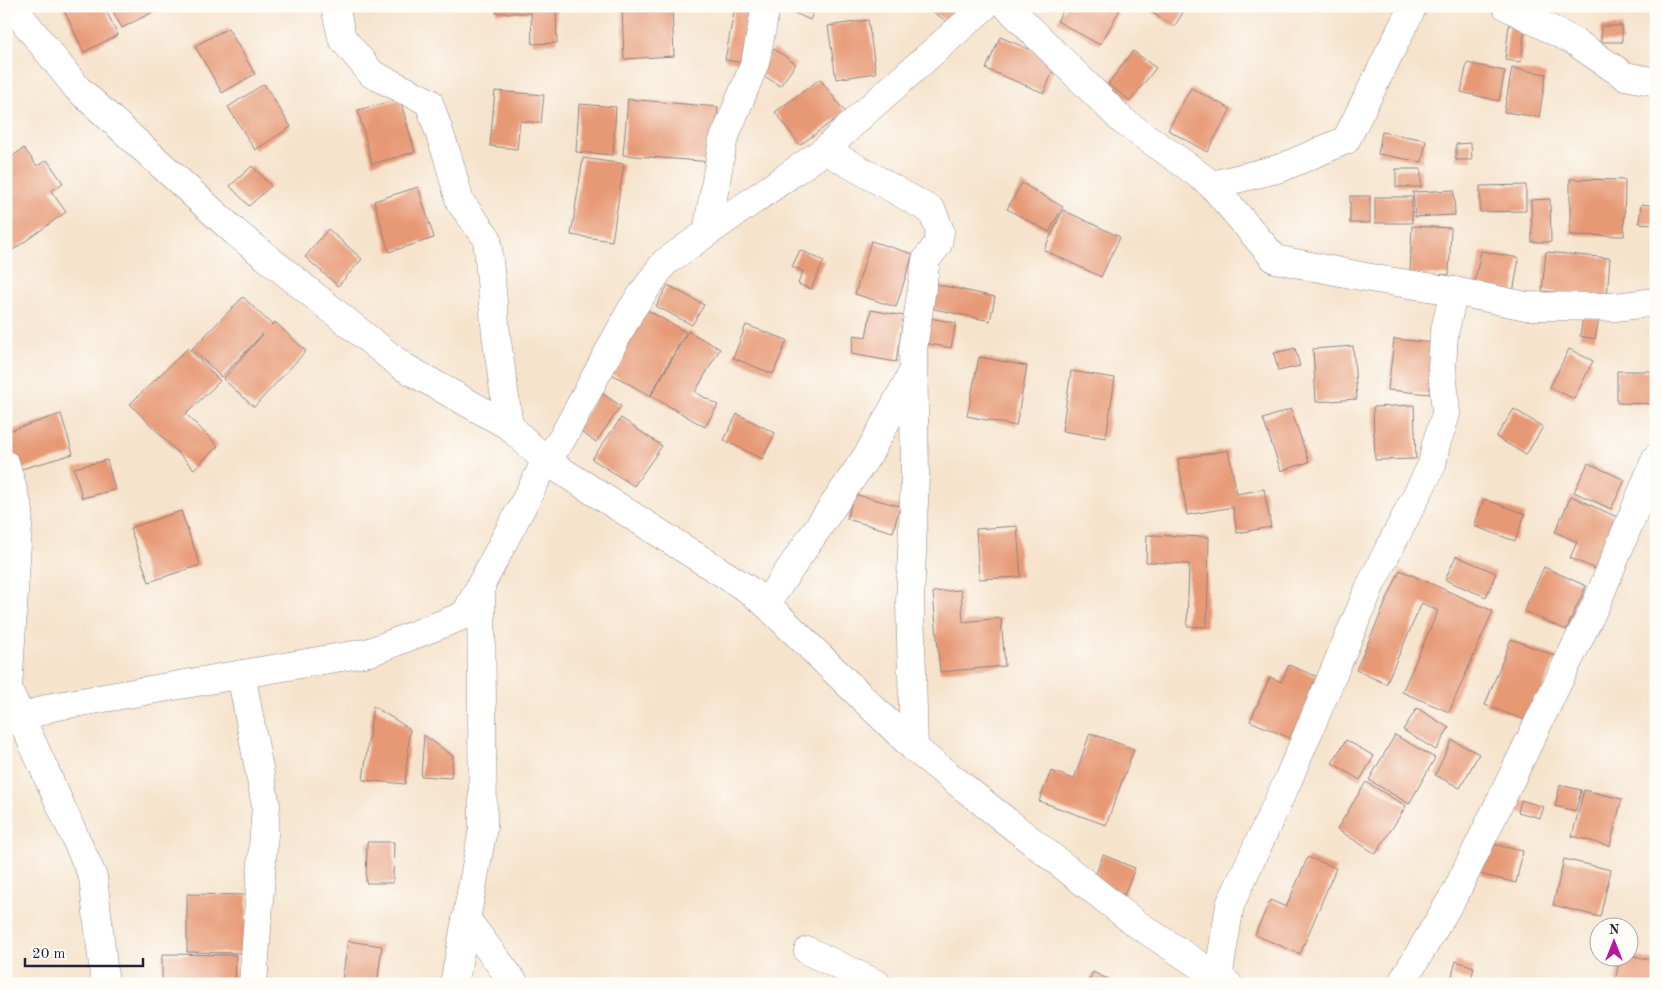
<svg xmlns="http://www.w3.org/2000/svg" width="1662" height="990" font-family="'Old Standard TT',serif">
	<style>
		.building { fill: #e79974 }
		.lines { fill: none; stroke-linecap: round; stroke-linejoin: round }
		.minor-casing { stroke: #8c8284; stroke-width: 29 }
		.minor { stroke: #fff; stroke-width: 28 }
	</style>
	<rect width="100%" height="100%" fill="#fdfcf7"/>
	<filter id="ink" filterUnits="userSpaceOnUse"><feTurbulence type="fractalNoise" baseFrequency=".02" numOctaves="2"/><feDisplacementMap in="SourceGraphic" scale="10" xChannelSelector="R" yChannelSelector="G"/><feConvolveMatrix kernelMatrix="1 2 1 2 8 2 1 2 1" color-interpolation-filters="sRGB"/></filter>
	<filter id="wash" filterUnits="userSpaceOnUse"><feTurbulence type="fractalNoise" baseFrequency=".0096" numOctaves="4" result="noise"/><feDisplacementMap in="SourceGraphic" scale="20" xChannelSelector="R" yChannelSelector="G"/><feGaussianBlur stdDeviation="1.12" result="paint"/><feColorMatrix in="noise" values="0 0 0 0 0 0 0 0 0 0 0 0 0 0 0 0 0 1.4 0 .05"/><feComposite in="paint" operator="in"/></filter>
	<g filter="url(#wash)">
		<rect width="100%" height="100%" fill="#f6e3cc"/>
		<g id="blocks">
			<g class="building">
				<path d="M 62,6 L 104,6 L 118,35 L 84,52 Z"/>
				<path d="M 110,6 L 164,6 L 122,28 Z"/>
				<path d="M 496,6 L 556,6 L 557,43 L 532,44 L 531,13 L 496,13 Z"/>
				<path d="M 622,6 L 672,6 L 674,56 L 624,59 Z"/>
				<path d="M 735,6 L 760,6 L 750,64 L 725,60 Z"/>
				<path d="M 780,6 L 816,6 L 810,20 Z"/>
				<path d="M 925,6 L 962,6 L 950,24 Z"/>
				<path d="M 1066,6 L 1122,6 L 1100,45 L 1057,21 Z"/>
				<path d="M 1142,6 L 1187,6 L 1174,27 Z"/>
				<path d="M 1656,16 L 1656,33 L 1653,34 L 1649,18 Z"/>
				<path d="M 868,20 L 876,73 L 836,79 L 828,26 Z"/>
				<path d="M 1509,24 L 1525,25 L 1521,62 L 1505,60 Z"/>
				<rect x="1601" y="26" width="21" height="16"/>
				<path d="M 228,28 L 255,74 L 222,93 L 195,46 Z"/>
				<path d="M 1000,37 L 1057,61 L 1044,93 L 986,69 Z"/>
				<path d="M 774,49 L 796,64 L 780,86 L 758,72 Z"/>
				<path d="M 1133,51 L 1156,68 L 1130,101 L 1108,84 Z"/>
				<path d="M 1467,63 L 1505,71 L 1499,101 L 1461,92 Z"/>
				<path d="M 1512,68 L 1546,74 L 1539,117 L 1504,112 Z"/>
				<path d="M 820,79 L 845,112 L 800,145 L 775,112 Z"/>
				<path d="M 264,84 L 291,127 L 255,150 L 228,107 Z"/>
				<path d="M 1191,88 L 1231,109 L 1207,152 L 1168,130 Z"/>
				<path d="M 495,91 L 544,95 L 541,123 L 520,121 L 517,149 L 490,146 Z"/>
				<path d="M 400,99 L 415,152 L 372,164 L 358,110 Z"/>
				<path d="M 628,99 L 718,107 L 713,162 L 623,155 Z"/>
				<path d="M 579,104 L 616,107 L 613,155 L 576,152 Z"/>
				<path d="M 1382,132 L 1426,140 L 1422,162 L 1378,154 Z"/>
				<path d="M 1471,143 L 1472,160 L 1456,160 L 1456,144 Z"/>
				<path d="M 24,148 L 37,166 L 47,160 L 63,183 L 51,191 L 66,212 L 6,255 L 6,161 Z"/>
				<path d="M 583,158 L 624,164 L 612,241 L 571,235 Z"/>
				<path d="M 252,166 L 271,186 L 249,206 L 230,186 Z"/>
				<rect x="1396" y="169" width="25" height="18"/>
				<path d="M 1570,179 L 1625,180 L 1624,236 L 1570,235 Z"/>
				<path d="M 1022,183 L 1063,207 L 1049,232 L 1007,209 Z"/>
				<path d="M 1526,185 L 1526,211 L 1480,212 L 1480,186 Z"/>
				<path d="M 418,187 L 434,238 L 389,252 L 374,201 Z"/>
				<path d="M 1454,190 L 1455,215 L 1415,217 L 1413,192 Z"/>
				<rect x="1350" y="196" width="20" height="27"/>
				<rect x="1375" y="197" width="37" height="26"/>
				<path d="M 1550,199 L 1551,242 L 1532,242 L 1531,200 Z"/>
				<path d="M 1641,204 L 1656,206 L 1654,224 L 1639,223 Z"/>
				<path d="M 1063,210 L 1120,237 L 1101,277 L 1044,250 Z"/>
				<path d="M 1412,226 L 1451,228 L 1449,275 L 1410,274 Z"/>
				<path d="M 328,229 L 362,259 L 338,286 L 305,257 Z"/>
				<path d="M 871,241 L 913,254 L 896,307 L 855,294 Z"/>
				<path d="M 800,250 L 824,261 L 811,289 L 798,284 L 803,271 L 792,267 Z"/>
				<path d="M 1481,251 L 1519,258 L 1513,293 L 1474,285 Z"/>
				<path d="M 1546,252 L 1610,258 L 1607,297 L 1542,291 Z"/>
				<path d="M 935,284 L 995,297 L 990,321 L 930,308 Z"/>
				<path d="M 668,285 L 704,305 L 692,325 L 656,306 Z"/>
				<path d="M 243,297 L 272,325 L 275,322 L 306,351 L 254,407 L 223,379 L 264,333 L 221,377 L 192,349 Z"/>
				<path d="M 647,310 L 686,332 L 650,396 L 610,373 Z"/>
				<path d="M 871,310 L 904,316 L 896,362 L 851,354 L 854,335 L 866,337 Z"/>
				<path d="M 1583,317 L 1599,319 L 1595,339 L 1580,336 Z"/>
				<path d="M 930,318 L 956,323 L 951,348 L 925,343 Z"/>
				<path d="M 746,325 L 787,340 L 773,374 L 733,358 Z"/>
				<path d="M 688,331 L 720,349 L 695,392 L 718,405 L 705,427 L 651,396 Z"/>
				<path d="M 1394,339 L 1435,343 L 1430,394 L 1388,390 Z"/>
				<path d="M 1353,346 L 1357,399 L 1316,402 L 1313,349 Z"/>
				<path d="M 188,348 L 220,381 L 186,414 L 218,446 L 194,469 L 130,404 Z"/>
				<path d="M 1295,348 L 1300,366 L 1278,371 L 1274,353 Z"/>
				<path d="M 1569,349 L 1593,361 L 1574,399 L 1550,387 Z"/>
				<path d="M 979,357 L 1027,366 L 1016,426 L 967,416 Z"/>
				<path d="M 1071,371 L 1115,378 L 1106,438 L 1062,431 Z"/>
				<path d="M 1617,371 L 1656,371 L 1656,404 L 1617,403 Z"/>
				<path d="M 600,392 L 621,406 L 596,442 L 576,429 Z"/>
				<path d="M 1414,405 L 1416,459 L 1375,460 L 1373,407 Z"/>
				<path d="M 1291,409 L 1309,462 L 1281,471 L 1263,419 Z"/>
				<path d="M 1514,409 L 1543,427 L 1526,455 L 1496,437 Z"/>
				<path d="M 61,414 L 73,454 L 15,471 L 6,444 L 6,432 Z"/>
				<path d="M 737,414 L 775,433 L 762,459 L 724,440 Z"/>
				<path d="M 621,418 L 662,446 L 634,486 L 592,459 Z"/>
				<path d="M 1228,450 L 1237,494 L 1264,489 L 1271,527 L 1237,533 L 1233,507 L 1187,515 L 1178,459 Z"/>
				<path d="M 107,460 L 115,490 L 82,498 L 74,468 Z"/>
				<path d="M 1588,463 L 1625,480 L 1611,509 L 1574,492 Z"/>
				<path d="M 854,494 L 900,506 L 893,532 L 847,519 Z"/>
				<path d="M 1571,496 L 1619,518 L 1596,569 L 1570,558 L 1577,542 L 1555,532 Z"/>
				<path d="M 1484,499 L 1525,514 L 1515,541 L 1474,526 Z"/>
				<path d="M 181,511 L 200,565 L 149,582 L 130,528 Z"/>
				<path d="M 1017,526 L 1021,577 L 979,579 L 976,529 Z"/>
				<path d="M 1147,535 L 1209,537 L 1207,627 L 1187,626 L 1189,564 L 1146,562 Z"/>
				<path d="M 1456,556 L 1496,573 L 1486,597 L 1445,580 Z"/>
				<path d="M 1544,567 L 1586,586 L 1566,630 L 1524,611 Z"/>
				<path d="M 1400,570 L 1493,611 L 1449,712 L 1402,692 L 1438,611 L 1422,603 L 1386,684 L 1356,670 Z"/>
				<path d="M 961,590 L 963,622 L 1001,618 L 1005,666 L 940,672 L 933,592 Z"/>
				<path d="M 1511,639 L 1556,656 L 1530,722 L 1485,705 Z"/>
				<path d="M 1289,665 L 1320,678 L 1292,739 L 1250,721 L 1270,677 L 1281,682 Z"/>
				<path d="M 373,706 L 410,729 L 405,784 L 363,780 Z"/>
				<path d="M 1417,708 L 1449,728 L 1436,750 L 1403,730 Z"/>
				<path d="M 1090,733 L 1134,749 L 1106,825 L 1039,801 L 1051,771 L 1074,779 Z"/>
				<path d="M 424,735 L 453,756 L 451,778 L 421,776 Z"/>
				<path d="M 1395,735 L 1435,758 L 1409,804 L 1369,780 Z"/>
				<path d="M 1346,740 L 1374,756 L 1360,780 L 1332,763 Z"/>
				<path d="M 1452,740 L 1479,754 L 1460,788 L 1435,775 Z"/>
				<path d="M 1366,782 L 1406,806 L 1376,854 L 1337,829 Z"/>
				<path d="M 1560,785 L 1581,790 L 1576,811 L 1555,806 Z"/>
				<path d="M 1584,790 L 1622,799 L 1610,846 L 1572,836 Z"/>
				<path d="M 1521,800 L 1544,807 L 1540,818 L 1518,812 Z"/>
				<path d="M 367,842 L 394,842 L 393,883 L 366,883 Z"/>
				<path d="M 1488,843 L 1523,851 L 1516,883 L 1480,874 Z"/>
				<path d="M 1103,855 L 1135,868 L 1124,895 L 1093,882 Z"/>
				<path d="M 1308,857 L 1336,868 L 1300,954 L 1255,935 L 1270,900 L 1286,907 Z"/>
				<path d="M 1564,859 L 1611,870 L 1600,917 L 1553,905 Z"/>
				<path d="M 187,894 L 247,895 L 246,953 L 187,952 Z"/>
				<path d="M 348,941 L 382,946 L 377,984 L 342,980 Z"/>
				<path d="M 162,954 L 236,955 L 235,984 L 162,984 Z"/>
				<path d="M 1630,955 L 1656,961 L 1656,984 L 1627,984 L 1615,981 L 1620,958 L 1630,958 Z"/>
				<path d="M 1456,961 L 1474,967 L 1471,980 L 1452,976 Z"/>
				<path d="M 1093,972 L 1118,984 L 1087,984 Z"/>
			</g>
		</g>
	</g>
	<g filter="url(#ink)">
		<use href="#blocks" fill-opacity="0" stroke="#8c8284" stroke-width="1"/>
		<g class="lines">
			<defs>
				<g id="minor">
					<path d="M 12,6 L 77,88 L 235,232 L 402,366 L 509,426 L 546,461 L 749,590 L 766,604 L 914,748 L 1134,922 L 1228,984"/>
					<path d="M 335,6 L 342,38 L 372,74 L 429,102 L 448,158 L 460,202 L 487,238 L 496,334 L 509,426"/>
					<path d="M 1007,6 L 1123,121 L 1187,166 L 1212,185 L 1281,168 L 1346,140 L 1413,6"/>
					<path d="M 1506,6 L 1575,42 L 1625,76 L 1656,82"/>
					<path d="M 825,150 L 932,211 L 940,231 L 938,244 L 926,260 L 913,349 L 915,475 L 910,603 L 914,748"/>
					<path d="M 1212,185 L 1275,259 L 1376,279 L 1454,291 L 1526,306 L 1615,307 L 1656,302"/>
					<path d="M 707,232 L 723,141 L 755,63 L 766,6"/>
					<path d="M 6,465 L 19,511 L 8,689 L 93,877 L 105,984"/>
					<path d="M 766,604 L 869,453 L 912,374"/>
					<path d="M 241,674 L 266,806 L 253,984"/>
					<path d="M 6,723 L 52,707 L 370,652 L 465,615 L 546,461 L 562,439 L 631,310 L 664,263 L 825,150 L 864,113 L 985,6"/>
					<path d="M 466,919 L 515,984"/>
					<path d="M 808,951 L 877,984"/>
					<path d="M 454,984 L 483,829 L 481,589"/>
					<path d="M 1215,984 L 1218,978 L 1230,905 L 1288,780 L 1372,582 L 1432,465 L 1436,444 L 1446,414 L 1442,368 L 1444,334 L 1454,291"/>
					<path d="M 1401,984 L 1456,892 L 1597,602 L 1656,458"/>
				</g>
			</defs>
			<use href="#minor" class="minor-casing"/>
			<use href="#minor" class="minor"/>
		</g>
	</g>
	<rect width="1662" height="990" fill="none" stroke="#fdfcf7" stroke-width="25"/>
	<g transform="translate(1614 942)"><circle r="24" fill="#fdfcf7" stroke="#a5a5ac"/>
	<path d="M0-4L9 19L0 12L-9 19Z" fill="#b5179e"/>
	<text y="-8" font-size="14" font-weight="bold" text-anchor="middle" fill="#22223b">N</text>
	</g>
	<path d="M25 958v8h118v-8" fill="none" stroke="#22223b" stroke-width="2.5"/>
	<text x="32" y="958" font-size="15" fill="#22223b" stroke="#fdfcf7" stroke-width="4" paint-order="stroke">20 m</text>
</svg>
